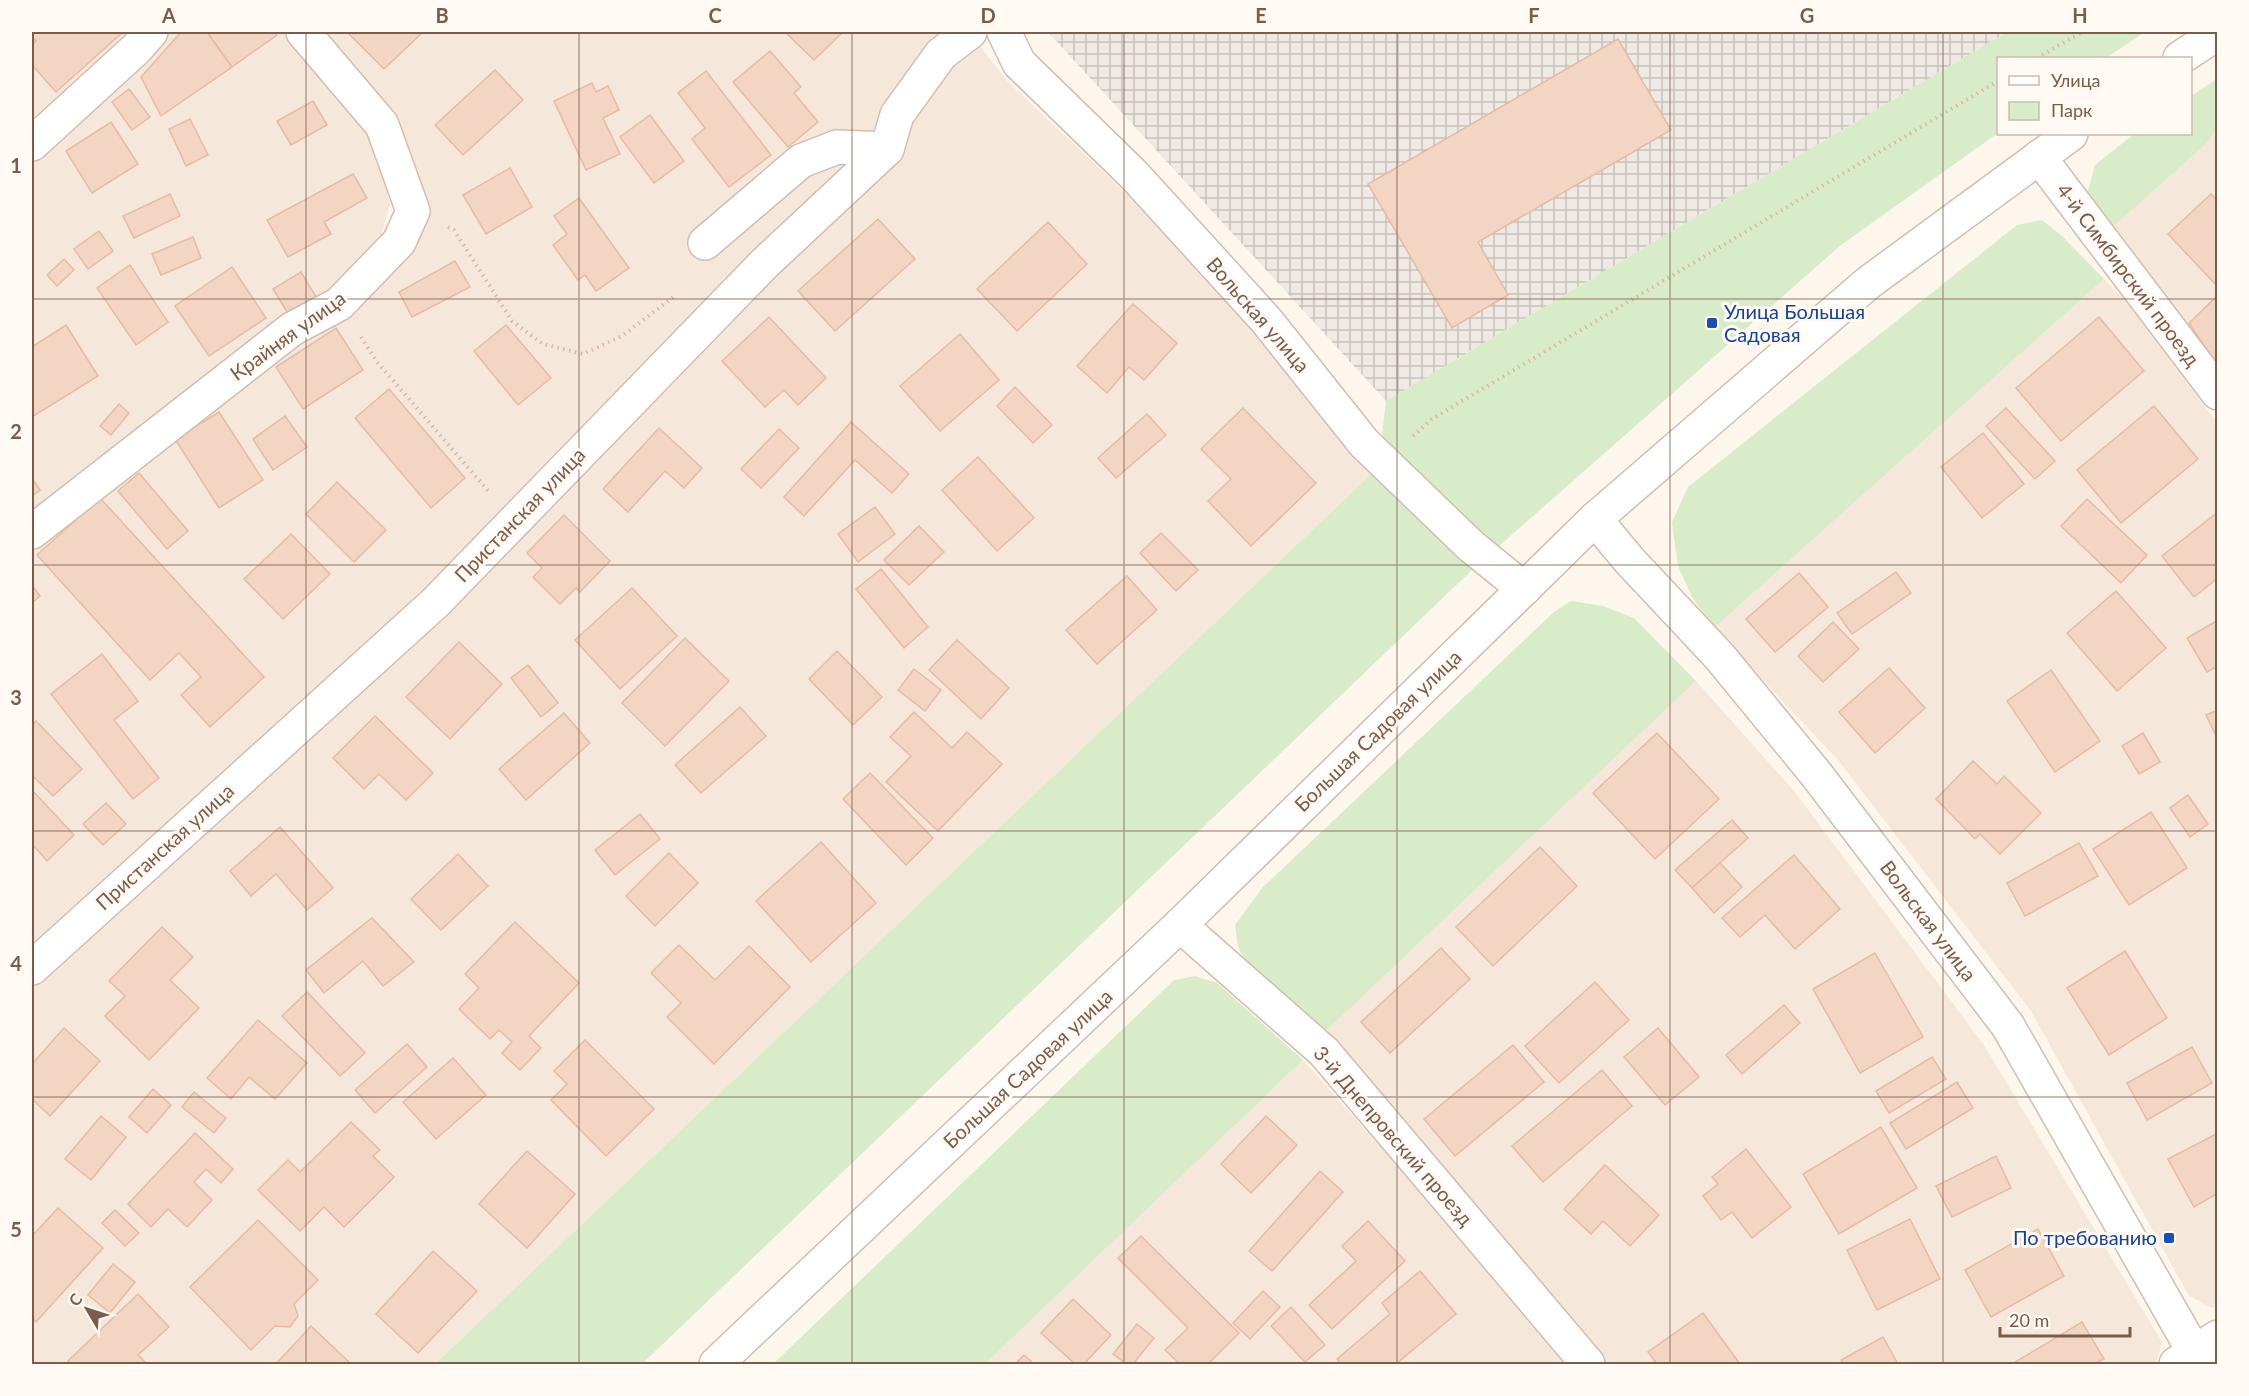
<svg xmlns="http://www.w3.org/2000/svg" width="2249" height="1396" font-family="Lato,sans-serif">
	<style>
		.residential { fill: #f5e8da }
		.industrial { fill: url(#industrial-grid) }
		.green { fill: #d8ecc9 }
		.building { fill: #f3d5c3; stroke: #e6bba3; stroke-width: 1.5 }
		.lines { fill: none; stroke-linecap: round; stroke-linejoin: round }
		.minor-casing { stroke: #d1beb0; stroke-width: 36 }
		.path { stroke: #d9b8a5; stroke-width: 4; stroke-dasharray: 1.5 4.5; stroke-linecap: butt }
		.minor { stroke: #fff; stroke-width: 33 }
		.grid { fill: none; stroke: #7a5c4d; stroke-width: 1.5; stroke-opacity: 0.55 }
		.transit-dot { fill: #1a4fb4; stroke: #fffaf3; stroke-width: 2 }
		.labels { text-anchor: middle; stroke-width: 6; stroke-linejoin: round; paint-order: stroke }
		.street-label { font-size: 20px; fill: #7a5c4d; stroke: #fffaf3 }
		.transit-label { font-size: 20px; fill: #164399; stroke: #fffaf3; text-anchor: start }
		.neatline { fill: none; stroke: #7a5c4d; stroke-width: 2 }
		.grid-label { font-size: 20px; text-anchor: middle; font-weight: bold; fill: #7a5c4d }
	</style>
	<defs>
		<pattern id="industrial-grid" width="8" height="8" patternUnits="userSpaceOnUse" patternTransform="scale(1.5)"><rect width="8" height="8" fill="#efe9e4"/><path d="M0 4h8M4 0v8" fill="none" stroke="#c7c0bb"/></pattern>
	</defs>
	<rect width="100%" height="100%" fill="#fdf6ec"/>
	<g class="residential">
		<path d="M 32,32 L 143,32 L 32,125 Z"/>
		<path d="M 165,32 L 291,32 L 370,124 L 390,204 L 381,236 L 343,285 L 32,517 L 32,156 Z"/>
		<path d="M 319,32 L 954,32 L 872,145 L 422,603 L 32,949 L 32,548 L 413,247 L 431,216 L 395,119 Z"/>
		<path d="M 979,45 L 1008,82 L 1133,200 L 1379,468 L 435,1364 L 32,1364 L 32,987 L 135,889 L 909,126 L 950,66 Z"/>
		<path d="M 2217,126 L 2217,373 L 2112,228 L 2210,140 Z"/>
		<path d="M 2104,279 L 2128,303 L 2217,423 L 2217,1307 L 2212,1308 L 2189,1296 L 2031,1011 L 1838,760 L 1714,628 Z"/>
		<path d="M 1696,681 L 1794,791 L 1984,1045 L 2162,1342 L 2156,1364 L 1602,1364 L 1324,1033 Z"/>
		<path d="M 1303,1060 L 1574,1364 L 985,1364 Z"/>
	</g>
	<path class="industrial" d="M 1048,32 L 2007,32 L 1386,401 Z"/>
	<g class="green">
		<path d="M 2007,32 L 2145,32 L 2106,58 L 1998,58 L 1998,133 L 1841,245 L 1473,569 L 642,1364 L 435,1364 L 1378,468 L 1386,401 Z"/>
		<path d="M 2217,79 L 2217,126 L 2210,140 L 2112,228 L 2095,211 L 2088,191 L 2095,165 L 2134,134 L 2190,134 L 2191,96 Z"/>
		<path d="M 2042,220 L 2061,235 L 2104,279 L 1714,628 L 1692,597 L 1678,566 L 1672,522 L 1688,487 L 2017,225 Z"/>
		<path d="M 1571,601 L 1603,606 L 1634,618 L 1696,681 L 1324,1033 L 1248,966 L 1238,947 L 1235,925 L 1263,887 L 1554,612 Z"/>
		<path d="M 1195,976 L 1217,983 L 1303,1060 L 985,1364 L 773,1364 L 1174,980 Z"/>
	</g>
	<g class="building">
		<path d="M 32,32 L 123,32 L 56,92 L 32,65 L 32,45 L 36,41 L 32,37 Z"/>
		<path d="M 181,32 L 207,32 L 232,67 L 161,116 L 141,77 Z"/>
		<path d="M 207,32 L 275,32 L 277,35 L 232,67 Z"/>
		<path d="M 347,32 L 423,32 L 384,69 Z"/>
		<path d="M 788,32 L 843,32 L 814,60 L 786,33 Z"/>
		<path d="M 1618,39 L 1671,130 L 1478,242 L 1508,295 L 1452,328 L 1368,184 Z"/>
		<path d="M 770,51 L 801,87 L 794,93 L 818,122 L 788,147 L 733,82 Z"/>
		<path d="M 495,70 L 523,100 L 463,155 L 435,125 Z"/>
		<path d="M 706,71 L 771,155 L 729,187 L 692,139 L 705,128 L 678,93 Z"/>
		<path d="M 592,83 L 596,92 L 608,86 L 619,110 L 603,118 L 620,154 L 586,170 L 554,101 Z"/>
		<path d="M 129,89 L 150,117 L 132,130 L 112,102 Z"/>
		<path d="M 313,101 L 327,125 L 291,145 L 277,121 Z"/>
		<path d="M 650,115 L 684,161 L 654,183 L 620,137 Z"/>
		<path d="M 190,119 L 208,155 L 186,166 L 169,129 Z"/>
		<path d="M 111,122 L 138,164 L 92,193 L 66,151 Z"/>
		<path d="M 510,168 L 532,207 L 486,234 L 463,195 Z"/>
		<path d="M 353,174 L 367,198 L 324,222 L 331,234 L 288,257 L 267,220 Z"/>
		<path d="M 170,194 L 180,216 L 134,238 L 123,216 Z"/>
		<path d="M 2211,194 L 2218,201 L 2218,287 L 2168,234 Z"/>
		<path d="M 579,198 L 629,268 L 596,291 L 585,275 L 578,280 L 553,245 L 567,234 L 554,216 Z"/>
		<path d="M 878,219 L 915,259 L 835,331 L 798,291 Z"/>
		<path d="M 1048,222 L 1087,264 L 1017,331 L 977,289 Z"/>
		<path d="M 99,231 L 113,251 L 88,269 L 74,249 Z"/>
		<path d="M 193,237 L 201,258 L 161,275 L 152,254 Z"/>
		<path d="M 64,259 L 74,270 L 57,286 L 47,275 Z"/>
		<path d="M 455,261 L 470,287 L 412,317 L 399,292 Z"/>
		<path d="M 130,265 L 168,322 L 136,345 L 97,288 Z"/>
		<path d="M 232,267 L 266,318 L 209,356 L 175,306 Z"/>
		<path d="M 301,272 L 318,300 L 290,317 L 273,289 Z"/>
		<path d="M 2218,295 L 2218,367 L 2189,323 Z"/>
		<path d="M 1133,304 L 1177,343 L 1144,380 L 1129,367 L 1107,393 L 1077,366 Z"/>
		<path d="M 769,317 L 826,378 L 798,405 L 784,390 L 765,407 L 722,361 Z"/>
		<path d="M 2099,317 L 2144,371 L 2061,441 L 2016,388 Z"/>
		<path d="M 66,325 L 98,376 L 32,417 L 32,347 Z"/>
		<path d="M 506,325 L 551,378 L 518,405 L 474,351 Z"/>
		<path d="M 336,328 L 363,370 L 303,409 L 276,367 Z"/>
		<path d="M 960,334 L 999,380 L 940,431 L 900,386 Z"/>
		<path d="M 1015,387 L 1052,425 L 1033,443 L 997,406 Z"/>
		<path d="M 389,389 L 465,478 L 431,508 L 355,418 Z"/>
		<path d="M 119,404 L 129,413 L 111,435 L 100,426 Z"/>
		<path d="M 2154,406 L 2198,459 L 2121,523 L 2077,470 Z"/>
		<path d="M 1243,408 L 1316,483 L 1251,546 L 1208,501 L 1231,479 L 1201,449 Z"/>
		<path d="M 2006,408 L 2055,461 L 2035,479 L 1986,426 Z"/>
		<path d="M 219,412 L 263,480 L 219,508 L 175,439 Z"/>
		<path d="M 1147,414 L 1166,435 L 1116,478 L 1098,458 Z"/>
		<path d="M 285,416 L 307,447 L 273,470 L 253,439 Z"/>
		<path d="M 851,422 L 909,474 L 892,493 L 855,460 L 804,516 L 784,497 Z"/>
		<path d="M 659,428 L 702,468 L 684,488 L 665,471 L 628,512 L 603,489 Z"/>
		<path d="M 779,429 L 799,448 L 761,488 L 741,469 Z"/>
		<path d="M 1983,433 L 2024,484 L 1982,518 L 1941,467 Z"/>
		<path d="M 978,457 L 1034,518 L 997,551 L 942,490 Z"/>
		<path d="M 139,473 L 188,531 L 167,549 L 118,491 Z"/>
		<path d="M 32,478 L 40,490 L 32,496 Z"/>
		<path d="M 337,482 L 386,530 L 354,562 L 306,514 Z"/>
		<path d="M 100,498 L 264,677 L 210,727 L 181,695 L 201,677 L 179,653 L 150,680 L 37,555 Z"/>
		<path d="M 2087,499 L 2147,555 L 2121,583 L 2061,526 Z"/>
		<path d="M 875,507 L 895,534 L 858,562 L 838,534 Z"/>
		<path d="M 2218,512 L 2218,578 L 2194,597 L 2162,556 Z"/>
		<path d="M 564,515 L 610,561 L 580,592 L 576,588 L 560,604 L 533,577 L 542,568 L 527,553 Z"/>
		<path d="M 919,526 L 944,552 L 909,585 L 884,560 Z"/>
		<path d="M 1161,533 L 1198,570 L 1176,591 L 1140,553 Z"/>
		<path d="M 291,534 L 330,574 L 283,619 L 244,579 Z"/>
		<path d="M 881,569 L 928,627 L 904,648 L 856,589 Z"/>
		<path d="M 1896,572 L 1911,593 L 1852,634 L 1837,613 Z"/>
		<path d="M 1799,573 L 1828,607 L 1775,652 L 1746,619 Z"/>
		<path d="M 1127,576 L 1157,610 L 1097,664 L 1066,630 Z"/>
		<path d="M 32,585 L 40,596 L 32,603 Z"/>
		<path d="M 632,588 L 677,636 L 620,689 L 575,640 Z"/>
		<path d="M 2116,591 L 2166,648 L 2117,691 L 2067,633 Z"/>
		<path d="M 2218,620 L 2218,666 L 2207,672 L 2187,638 Z"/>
		<path d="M 1833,622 L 1859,649 L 1823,682 L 1798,656 Z"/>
		<path d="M 685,638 L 729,681 L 665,746 L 622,703 Z"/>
		<path d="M 957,640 L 1009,688 L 981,719 L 929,670 Z"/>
		<path d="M 459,642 L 502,684 L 450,739 L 406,697 Z"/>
		<path d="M 837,651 L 882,697 L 853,725 L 809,679 Z"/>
		<path d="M 102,654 L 138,701 L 114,720 L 159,778 L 133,799 L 51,694 Z"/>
		<path d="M 528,665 L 558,703 L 541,717 L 511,678 Z"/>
		<path d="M 1889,668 L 1925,708 L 1875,753 L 1839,712 Z"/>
		<path d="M 914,669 L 941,690 L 925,711 L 898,690 Z"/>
		<path d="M 2051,670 L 2100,741 L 2055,772 L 2007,701 Z"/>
		<path d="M 740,707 L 766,736 L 701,793 L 675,765 Z"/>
		<path d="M 2218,710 L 2218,740 L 2206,715 Z"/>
		<path d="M 914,712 L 952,748 L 967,732 L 1002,764 L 938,831 L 886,782 L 911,756 L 890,737 Z"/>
		<path d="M 564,713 L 590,743 L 526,800 L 499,769 Z"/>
		<path d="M 375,716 L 433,773 L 406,800 L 379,774 L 364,789 L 333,758 Z"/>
		<path d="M 36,721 L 82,769 L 53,796 L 32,775 L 32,726 Z"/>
		<path d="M 1657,733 L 1719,799 L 1655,859 L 1593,793 Z"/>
		<path d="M 2143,733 L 2160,762 L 2139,774 L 2122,746 Z"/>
		<path d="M 1973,761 L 1997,784 L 2004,776 L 2041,813 L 2000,854 L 1980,834 L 1975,839 L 1936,799 Z"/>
		<path d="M 870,773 L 933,838 L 906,865 L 843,799 Z"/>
		<path d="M 32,790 L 74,835 L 47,861 L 32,844 Z"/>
		<path d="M 2188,795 L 2208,824 L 2190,837 L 2170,808 Z"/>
		<path d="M 106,803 L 126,824 L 103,845 L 83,824 Z"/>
		<path d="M 2151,812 L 2187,868 L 2129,905 L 2093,849 Z"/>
		<path d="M 640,814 L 660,839 L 615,875 L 595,850 Z"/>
		<path d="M 1732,820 L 1748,838 L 1692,888 L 1675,870 Z"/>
		<path d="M 280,827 L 333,888 L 307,910 L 276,874 L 251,896 L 230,871 Z"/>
		<path d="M 821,842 L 876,903 L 811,962 L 756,901 Z"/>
		<path d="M 2079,843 L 2098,876 L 2025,916 L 2007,883 Z"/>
		<path d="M 1540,847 L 1577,886 L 1493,966 L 1456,927 Z"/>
		<path d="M 669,853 L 698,883 L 655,926 L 626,896 Z"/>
		<path d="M 458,854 L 488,886 L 441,930 L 411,899 Z"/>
		<path d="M 1794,855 L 1840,909 L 1795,949 L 1765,915 L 1740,937 L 1722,918 Z"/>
		<path d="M 1720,863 L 1742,887 L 1714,913 L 1692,888 Z"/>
		<path d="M 372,918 L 414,962 L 383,986 L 363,961 L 324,993 L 306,970 Z"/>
		<path d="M 515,922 L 579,983 L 529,1036 L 541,1048 L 520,1070 L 502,1053 L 512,1042 L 499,1030 L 490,1039 L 459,1009 L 479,988 L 465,974 Z"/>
		<path d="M 162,927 L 193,957 L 170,980 L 199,1008 L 149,1060 L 105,1016 L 125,996 L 109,981 Z"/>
		<path d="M 679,945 L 715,980 L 749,946 L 790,987 L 714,1064 L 667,1017 L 681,1003 L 651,973 Z"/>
		<path d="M 1441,948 L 1470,979 L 1390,1053 L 1361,1022 Z"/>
		<path d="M 2125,951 L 2167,1018 L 2109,1055 L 2067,988 Z"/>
		<path d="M 1875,953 L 1923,1037 L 1860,1073 L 1813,989 Z"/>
		<path d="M 1595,982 L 1629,1020 L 1559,1083 L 1525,1046 Z"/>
		<path d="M 307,992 L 365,1053 L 340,1076 L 282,1016 Z"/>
		<path d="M 1784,1005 L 1800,1023 L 1742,1074 L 1726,1055 Z"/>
		<path d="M 258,1020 L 307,1063 L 275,1099 L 249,1077 L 231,1099 L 207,1078 Z"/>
		<path d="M 64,1028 L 100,1061 L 50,1116 L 32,1099 L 32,1064 Z"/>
		<path d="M 1658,1028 L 1699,1077 L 1665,1105 L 1624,1057 Z"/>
		<path d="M 585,1040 L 654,1109 L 606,1156 L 551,1100 L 567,1084 L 554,1071 Z"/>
		<path d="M 407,1044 L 427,1067 L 375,1113 L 355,1090 Z"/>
		<path d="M 1513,1045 L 1544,1082 L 1455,1156 L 1424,1119 Z"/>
		<path d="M 2192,1047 L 2212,1083 L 2147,1120 L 2127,1083 Z"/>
		<path d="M 1932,1057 L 1946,1079 L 1889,1113 L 1876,1091 Z"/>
		<path d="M 453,1058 L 486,1095 L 436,1139 L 403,1102 Z"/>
		<path d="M 1602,1070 L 1632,1106 L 1543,1182 L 1512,1146 Z"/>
		<path d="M 1957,1082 L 1973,1108 L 1906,1149 L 1890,1123 Z"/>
		<path d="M 153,1089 L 171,1105 L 147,1133 L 129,1117 Z"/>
		<path d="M 194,1092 L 226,1118 L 214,1133 L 182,1107 Z"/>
		<path d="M 101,1116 L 126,1137 L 91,1180 L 65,1159 Z"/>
		<path d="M 1266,1116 L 1297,1145 L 1251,1193 L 1221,1164 Z"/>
		<path d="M 351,1122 L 380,1150 L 373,1156 L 394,1177 L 344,1227 L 324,1207 L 300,1231 L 258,1190 L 288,1160 L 300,1172 Z"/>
		<path d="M 1881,1127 L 1917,1188 L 1839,1234 L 1803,1174 Z"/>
		<path d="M 195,1133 L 233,1169 L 221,1183 L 206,1169 L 194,1182 L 212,1200 L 187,1227 L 168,1209 L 151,1227 L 128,1204 Z"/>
		<path d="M 2218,1133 L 2218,1193 L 2194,1207 L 2168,1159 Z"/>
		<path d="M 1746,1149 L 1791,1207 L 1752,1238 L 1732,1212 L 1721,1220 L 1703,1196 L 1718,1184 L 1712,1177 Z"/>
		<path d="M 527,1151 L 575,1194 L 527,1248 L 479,1204 Z"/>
		<path d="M 1996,1156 L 2011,1188 L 1952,1217 L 1936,1186 Z"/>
		<path d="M 1605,1165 L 1659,1215 L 1630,1246 L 1603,1221 L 1591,1234 L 1564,1209 Z"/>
		<path d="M 1320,1171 L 1343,1192 L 1272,1271 L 1249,1251 Z"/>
		<path d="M 58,1208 L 103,1248 L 36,1322 L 32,1318 L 32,1236 Z"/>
		<path d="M 115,1210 L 139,1233 L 125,1246 L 102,1223 Z"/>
		<path d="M 1910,1219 L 1940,1279 L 1877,1310 L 1847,1250 Z"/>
		<path d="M 258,1220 L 318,1280 L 294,1304 L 298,1316 L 290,1327 L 275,1326 L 251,1350 L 190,1287 Z"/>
		<path d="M 1368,1221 L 1405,1261 L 1332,1329 L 1309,1305 L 1356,1261 L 1342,1246 Z"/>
		<path d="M 2038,1229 L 2064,1276 L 1991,1317 L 1965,1270 Z"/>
		<path d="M 1141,1236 L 1239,1333 L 1208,1364 L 1180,1364 L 1165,1350 L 1188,1328 L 1118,1258 Z"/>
		<path d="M 433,1251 L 477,1291 L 418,1353 L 376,1314 Z"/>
		<path d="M 113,1264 L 135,1282 L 110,1313 L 88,1295 Z"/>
		<path d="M 1420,1271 L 1456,1314 L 1396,1364 L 1341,1364 L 1337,1359 L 1390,1314 L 1382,1303 Z"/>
		<path d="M 1263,1291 L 1280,1307 L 1250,1339 L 1233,1323 Z"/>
		<path d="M 138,1294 L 169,1327 L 138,1355 L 147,1364 L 72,1364 L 68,1361 Z"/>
		<path d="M 1073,1299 L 1111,1335 L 1084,1364 L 1075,1364 L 1041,1333 Z"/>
		<path d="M 1291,1307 L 1325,1345 L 1305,1362 L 1271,1326 Z"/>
		<path d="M 1703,1313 L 1740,1364 L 1657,1364 L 1648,1352 Z"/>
		<path d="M 2082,1322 L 2104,1359 L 2094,1364 L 2012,1364 Z"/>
		<path d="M 1137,1324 L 1154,1338 L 1133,1364 L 1127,1364 L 1113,1354 Z"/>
		<path d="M 311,1326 L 351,1364 L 276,1364 Z"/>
		<path d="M 1883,1337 L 1898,1364 L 1843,1364 L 1841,1360 Z"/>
		<path d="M 1024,1355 L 1034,1364 L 1015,1364 Z"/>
	</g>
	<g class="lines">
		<defs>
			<g id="minor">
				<path d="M 1004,32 L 1019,63 L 1134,175 L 1266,320 L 1364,443 L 1471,546 L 1524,589"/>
				<path d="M 2180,58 L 2218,33"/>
				<path d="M 32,144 L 137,48 L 151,32"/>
				<path d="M 2039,157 L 2218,393"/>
				<path d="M 705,243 L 801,161 L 837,147 L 887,149"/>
				<path d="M 1595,519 L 1629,560 L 1720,657 L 1816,774 L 2008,1026 L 2201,1364"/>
				<path d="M 32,532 L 292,329 L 339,304 L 399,242 L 413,211 L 382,125 L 303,32"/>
				<path d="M 1180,925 L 1324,1052 L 1588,1364"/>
				<path d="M 32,968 L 435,603 L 765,263 L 887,149 L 897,115 L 941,54 L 970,32"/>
				<path d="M 716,1364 L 1180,925 L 1595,519 L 1868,283 L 2071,134"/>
				<path d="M 2176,1364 L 2218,1337"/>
			</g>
		</defs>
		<use href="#minor" class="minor-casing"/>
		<g class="path">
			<path d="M 2037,58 L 2082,32"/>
			<path d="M 448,227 L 454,230 L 512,321 L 543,344 L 583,354 L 622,336 L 676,295"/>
			<path d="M 361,337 L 378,363 L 490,493"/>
			<path d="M 1413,436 L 1432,419 L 1998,81"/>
		</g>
		<use href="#minor" class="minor"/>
	</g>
	<path class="grid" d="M 306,32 L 306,1364M 579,32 L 579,1364M 852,32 L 852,1364M 1124,32 L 1124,1364M 1397,32 L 1397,1364M 1670,32 L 1670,1364M 1943,32 L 1943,1364M 32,299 L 2218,299M 32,565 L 2218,565M 32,831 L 2218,831M 32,1097 L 2218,1097"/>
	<g class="transit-dot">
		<rect x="1706" y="317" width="12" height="12" rx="3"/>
		<rect x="2163" y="1232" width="12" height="12" rx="3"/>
	</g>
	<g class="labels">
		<g class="street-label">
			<text transform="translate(2128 275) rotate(53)" y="7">4-й Симбирский проезд</text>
			<text transform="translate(1258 315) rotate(49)" y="7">Вольская улица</text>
			<text transform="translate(288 336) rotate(-36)" y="7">Крайняя улица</text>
			<text transform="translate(520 515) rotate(-46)" y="7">Пристанская улица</text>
			<text transform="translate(1378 731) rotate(-44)" y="7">Большая Садовая улица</text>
			<text transform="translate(165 847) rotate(-42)" y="7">Пристанская улица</text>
			<text transform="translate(1928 921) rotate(53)" y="7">Вольская улица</text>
			<text transform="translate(1028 1069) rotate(-43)" y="7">Большая Садовая улица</text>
			<text transform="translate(1393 1136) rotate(49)" y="7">3-й Днепровский проезд</text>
		</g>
		<g class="transit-label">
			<text x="1724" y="319">Улица Большая<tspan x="1724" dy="23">Садовая</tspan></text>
			<text x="2157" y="1245" text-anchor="end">По требованию</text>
		</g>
	</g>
	<rect width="2249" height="1396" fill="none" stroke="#fffaf3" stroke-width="66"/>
	<rect x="1997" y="57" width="195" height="78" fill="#fffaf3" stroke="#cabbb1" stroke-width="1.5"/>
	<rect x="2009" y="76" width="30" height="9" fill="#ffffff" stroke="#cabbb1" stroke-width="1.5"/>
	<text x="2051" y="87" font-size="18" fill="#7a5c4d">Улица</text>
	<rect x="2009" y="102" width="30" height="18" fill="#d8ecc9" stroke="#cabbb1" stroke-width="1.5"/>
	<text x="2051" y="117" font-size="18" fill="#7a5c4d">Парк</text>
	<g transform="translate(87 1309) rotate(309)" stroke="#fffaf3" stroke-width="4.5" paint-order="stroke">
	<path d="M0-4.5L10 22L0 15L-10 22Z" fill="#7a5c4d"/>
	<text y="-9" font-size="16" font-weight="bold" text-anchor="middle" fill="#7a5c4d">С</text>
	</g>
	<path d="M2000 1327v9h130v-9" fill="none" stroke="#7a5c4d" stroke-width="3"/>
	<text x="2009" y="1327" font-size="18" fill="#7a5c4d" stroke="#fffaf3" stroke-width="4.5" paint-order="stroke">20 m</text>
	<rect x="33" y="33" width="2183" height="1330" class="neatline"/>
	<g class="grid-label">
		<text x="169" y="23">A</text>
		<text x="442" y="23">B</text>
		<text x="715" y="23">C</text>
		<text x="988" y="23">D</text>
		<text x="1261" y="23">E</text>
		<text x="1534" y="23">F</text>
		<text x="1807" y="23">G</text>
		<text x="2080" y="23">H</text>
		<text x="16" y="173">1</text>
		<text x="16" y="439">2</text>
		<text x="16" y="705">3</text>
		<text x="16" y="971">4</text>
		<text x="16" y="1237">5</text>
	</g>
</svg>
